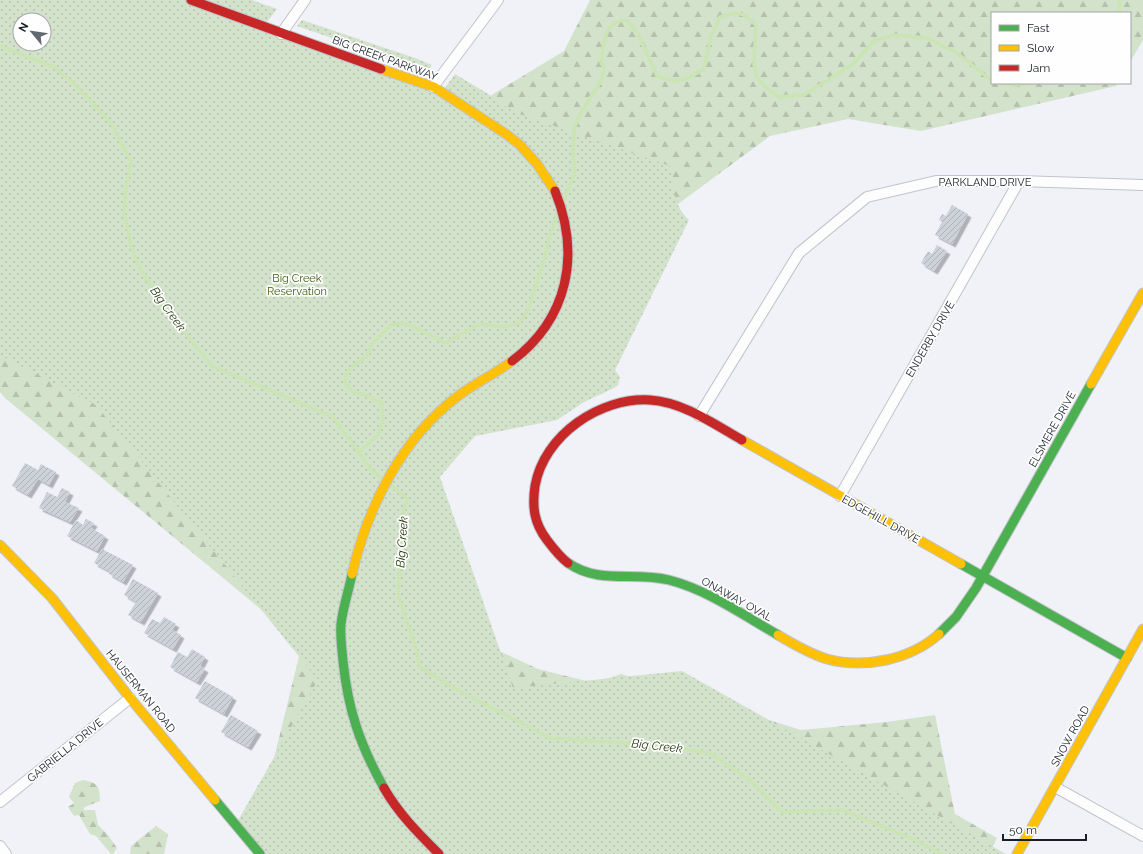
<svg xmlns="http://www.w3.org/2000/svg" width="1143" height="854" font-family="Raleway,sans-serif">
	<style>
		.forest { fill: url(#forest-firs); fill-rule: evenodd }
		.park { fill: url(#park-dots); fill-rule: evenodd }
		.lines { fill: none; stroke-linecap: round; stroke-linejoin: round }
		.stream { stroke: #cae5b3; stroke-width: 3.5 }
		.building { fill: url(#building-hatch); filter: url(#shadow) }
		.street-casing { stroke: #c1c4cb; stroke-width: 12 }
		.fast-casing { stroke: #c1c4cb; stroke-width: 11 }
		.slow-casing { stroke: #c1c4cb; stroke-width: 11 }
		.jam-casing { stroke: #c1c4cb; stroke-width: 11 }
		.street { stroke: #fdfdfe; stroke-width: 10 }
		.fast { stroke: #4caf50; stroke-width: 9 }
		.slow { stroke: #ffc107; stroke-width: 9 }
		.jam { stroke: #c62828; stroke-width: 9 }
		.labels { text-anchor: middle; stroke-width: 3.5; stroke-linejoin: round; paint-order: stroke }
		.street-label { font-size: 11px; fill: #191e27; stroke: #fefefe }
		.park-label { font-size: 11px; fill: #3a5b0b; stroke: #fefefe }
		.water-label { font-size: 12px; font-style: italic; fill: #1b3200; stroke: #fefefe }
	</style>
	<defs>
		<pattern id="forest-firs" width="22" height="20" patternUnits="userSpaceOnUse"><rect width="22" height="20" fill="#d3e2cb"/><path d="M5 1l3.5 6h-7zM16 11l3.5 6h-7z" fill="#b5c1ae"/></pattern>
		<pattern id="park-dots" width="8" height="8" patternUnits="userSpaceOnUse"><rect width="8" height="8" fill="#d3e2cb"/><path d="M2 2h.1M6 6h.1" fill="none" stroke="#b5c1ae" stroke-width="1.8" stroke-linecap="round"/></pattern>
		<pattern id="building-hatch" width="6" height="6" patternUnits="userSpaceOnUse"><rect width="6" height="6" fill="#cdd1d8"/><path d="M-1 1l2-2M0 6l6-6M5 7l2-2" fill="none" stroke="#afb3b9"/></pattern>
		<filter id="shadow"><feDropShadow dx="3.5" dy="3.5" stdDeviation="0" flood-color="#0004"/></filter>
	</defs>
	<rect width="100%" height="100%" fill="#f0f2f8"/>
	<g class="forest">
		<path d="M 0,0 L 444,124 L 564,51 L 590,0 L 1143,0 L 1143,40 L 1130,62 L 1130,13 L 992,13 L 992,83 L 1117,83 L 1116,86 L 921,131 L 848,119 L 770,136 L 674,207 L 443,436 L 419,484 L 478,641 L 538,669 L 594,683 L 621,674 L 801,730 L 887,722 L 935,715 L 955,814 L 997,838 L 988,854 L 267,787 L 302,644 L 251,601 L 5,398 L 0,392 ZM 20,20 L 44,20 L 44,44 L 20,44 Z"/>
		<path d="M 83,780 C 98,783 100,786 100,801 L 85,807 L 83,810 L 95,810 L 98,825 L 108,835 L 117,848 L 113,854 L 111,854 L 96,836 L 90,834 L 79,815 L 74,816 L 68,807 L 74,803 L 69,797 L 75,783 Z"/>
		<path d="M 156,826 L 168,834 L 164,854 L 130,854 L 131,846 Z"/>
	</g>
	<g class="park">
		<path d="M 0,0 L 252,0 L 277,9 L 264,26 L 445,88 L 455,74 L 485,92 L 514,112 L 670,166 C 674,187 672,204 689,220 L 615,370 L 620,377 L 618,385 L 614,388 L 584,402 L 557,420 L 475,436 L 440,477 L 513,688 L 682,671 L 1006,854 L 260,854 L 236,824 L 318,680 L 96,405 L 0,355 ZM 20,20 L 44,20 L 44,44 L 20,44 Z"/>
		<path d="M 302,20 L 415,58 L 432,65 L 428,71 L 297,26 Z"/>
	</g>
	<g class="lines">
		<g class="stream">
			<path d="M 1119,13 L 1120,0"/>
			<path d="M 0,46 L 54,67 L 73,83 L 111,123 L 124,149 L 131,161 L 125,195 L 124,215 L 128,229 L 131,246 L 138,265 L 164,306 L 197,348 L 212,366 L 333,417 L 371,470 L 384,480"/>
			<path d="M 1003,83 L 1015,85 L 1031,83"/>
			<path d="M 563,202 L 575,172 L 573,151 L 574,129 L 579,116 L 602,79 L 604,67 L 601,63 C 603,50 603,28 617,22 C 620,21 623,20 626,20 L 637,32 L 657,76 C 680,84 684,81 704,69 L 711,36 L 720,17 C 737,11 743,11 756,25 L 754,64 L 756,76 L 765,87 L 779,97 L 804,95 L 853,64 L 875,40 L 895,35 L 927,38 L 957,53 L 992,81"/>
			<path d="M 358,453 L 378,435 L 383,420 L 382,404 L 369,396 L 353,392 L 345,383 L 347,372 L 356,364 L 367,356 L 372,344 L 391,325 L 401,323 L 414,327 L 445,343 L 480,324 L 503,327 L 519,323 L 528,310 L 545,257 L 549,238 L 558,213"/>
			<path d="M 389,484 L 408,499 L 404,509 L 398,595 L 416,649 L 420,667 L 452,687 L 550,738 L 653,745 L 710,753 L 751,781 L 782,812 L 842,810 L 913,839 L 942,854"/>
		</g>
	</g>
	<g class="building">
		<path d="M 952,205 L 968,214 L 952,244 L 935,235 L 942,222 L 939,220 L 942,214 L 946,216 Z"/>
		<path d="M 937,245 L 947,251 L 934,271 L 921,263 L 928,251 L 932,254 Z"/>
		<path d="M 25,463 L 38,470 L 41,464 L 56,472 L 49,485 L 38,479 L 28,495 L 12,486 Z"/>
		<path d="M 62,488 L 70,492 L 65,502 L 79,508 L 70,522 L 39,508 L 47,492 L 57,497 Z"/>
		<path d="M 86,519 L 94,523 L 91,528 L 105,536 L 97,551 L 67,536 L 76,520 L 83,525 Z"/>
		<path d="M 102,549 L 133,565 L 123,582 L 109,574 L 109,571 L 94,563 Z"/>
		<path d="M 133,579 L 158,593 L 141,622 L 128,615 L 136,602 L 124,595 Z"/>
		<path d="M 164,617 L 176,624 L 172,630 L 181,635 L 173,649 L 144,633 L 152,619 L 160,623 Z"/>
		<path d="M 192,649 L 205,657 L 200,666 L 205,669 L 197,682 L 170,667 L 178,652 L 187,657 Z"/>
		<path d="M 205,681 L 233,697 L 224,714 L 195,698 Z"/>
		<path d="M 231,715 L 258,731 L 248,747 L 221,732 Z"/>
	</g>
	<g class="lines">
		<defs>
			<g id="street">
				<path d="M 281,34 L 305,0"/>
				<path d="M 433,87 L 498,0"/>
				<path d="M 699,416 L 799,253 L 867,197 L 936,181 L 1019,181 L 1143,185"/>
				<path d="M 840,496 L 1019,181"/>
				<path d="M 1055,787 L 1143,836"/>
				<path d="M 0,802 L 130,698"/>
				<path d="M 0,846 L 6,854"/>
			</g>
			<g id="fast">
				<path d="M 568,563 C 600,585 633,571 669,580 C 708,590 743,615 778,635"/>
				<path d="M 961,564 L 1127,658"/>
				<path d="M 352,574 C 349,590 343,607 341,624 C 340,637 342,649 343,661 C 348,710 360,745 384,788"/>
				<path d="M 939,634 L 956,617 L 976,588 L 1091,384"/>
				<path d="M 215,800 L 260,854"/>
			</g>
			<g id="slow">
				<path d="M 381,69 L 434,87 L 506,134 L 520,145 L 537,164 L 555,191"/>
				<path d="M 1091,384 L 1143,293"/>
				<path d="M 742,440 L 961,564"/>
				<path d="M 0,545 L 52,598 L 130,698 L 215,800"/>
				<path d="M 352,574 C 368,506 402,438 458,396 C 475,383 495,374 512,361"/>
				<path d="M 778,635 C 793,644 810,654 827,659 C 864,669 910,660 939,634"/>
				<path d="M 1017,854 L 1143,629"/>
			</g>
			<g id="jam">
				<path d="M 191,0 L 381,69"/>
				<path d="M 512,361 C 568,319 581,255 555,191"/>
				<path d="M 568,563 C 560,557 553,548 547,540 C 534,523 532,507 535,486 C 544,435 600,397 650,400 C 683,402 714,424 742,440"/>
				<path d="M 384,788 C 398,813 419,834 439,854"/>
			</g>
		</defs>
		<use href="#street" class="street-casing"/>
		<use href="#fast" class="fast-casing"/>
		<use href="#slow" class="slow-casing"/>
		<use href="#jam" class="jam-casing"/>
		<use href="#street" class="street"/>
		<use href="#fast" class="fast"/>
		<use href="#slow" class="slow"/>
		<use href="#jam" class="jam"/>
	</g>
	<g class="labels">
		<g class="street-label">
			<text transform="translate(385 58) rotate(20)" y="4">BIG CREEK PARKWAY</text>
			<text x="985" y="186">PARKLAND DRIVE</text>
			<text transform="translate(930 339) rotate(-60)" y="4">ENDERBY DRIVE</text>
			<text transform="translate(1052 429) rotate(-61)" y="4">ELSMERE DRIVE</text>
			<text transform="translate(881 519) rotate(29)" y="4">EDGEHILL DRIVE</text>
			<text transform="translate(737 599) rotate(29)" y="4">ONAWAY OVAL</text>
			<text transform="translate(141 691) rotate(51)" y="4">HAUSERMAN ROAD</text>
			<text transform="translate(1070 736) rotate(-61)" y="4">SNOW ROAD</text>
			<text transform="translate(65 750) rotate(-39)" y="4">GABRIELLA DRIVE</text>
		</g>
		<g class="park-label">
			<text x="297" y="282">Big Creek<tspan x="297" dy="13">Reservation</tspan></text>
		</g>
		<g class="water-label">
			<text transform="translate(168 309) rotate(54)" y="4">Big Creek</text>
			<text transform="translate(402 542) rotate(-86)" y="4">Big Creek</text>
			<text transform="translate(657 746) rotate(6)" y="4">Big Creek</text>
		</g>
	</g>
	<rect x="991" y="12" width="140" height="72" fill="#fefefe" stroke="#a2a4a8"/>
	<rect x="999" y="25" width="20" height="6" fill="#4caf50" stroke="#a2a4a8"/>
	<text x="1027" y="32" font-size="12" fill="#191e27">Fast</text>
	<rect x="999" y="45" width="20" height="6" fill="#ffc107" stroke="#a2a4a8"/>
	<text x="1027" y="52" font-size="12" fill="#191e27">Slow</text>
	<rect x="999" y="65" width="20" height="6" fill="#c62828" stroke="#a2a4a8"/>
	<text x="1027" y="72" font-size="12" fill="#191e27">Jam</text>
	<g transform="translate(32 32) rotate(299)"><circle r="19" fill="#fefefe" stroke="#a2a4a8"/>
	<path d="M0-3L7 15L0 10L-7 15Z" fill="#646870"/>
	<text y="-6" font-size="11" font-weight="bold" text-anchor="middle" fill="#191e27">N</text>
	</g>
	<path d="M1003 834v6h83v-6" fill="none" stroke="#191e27" stroke-width="2"/>
	<text x="1009" y="834" font-size="12" fill="#191e27" stroke="#fefefe" stroke-width="3" paint-order="stroke">50 m</text>
</svg>
